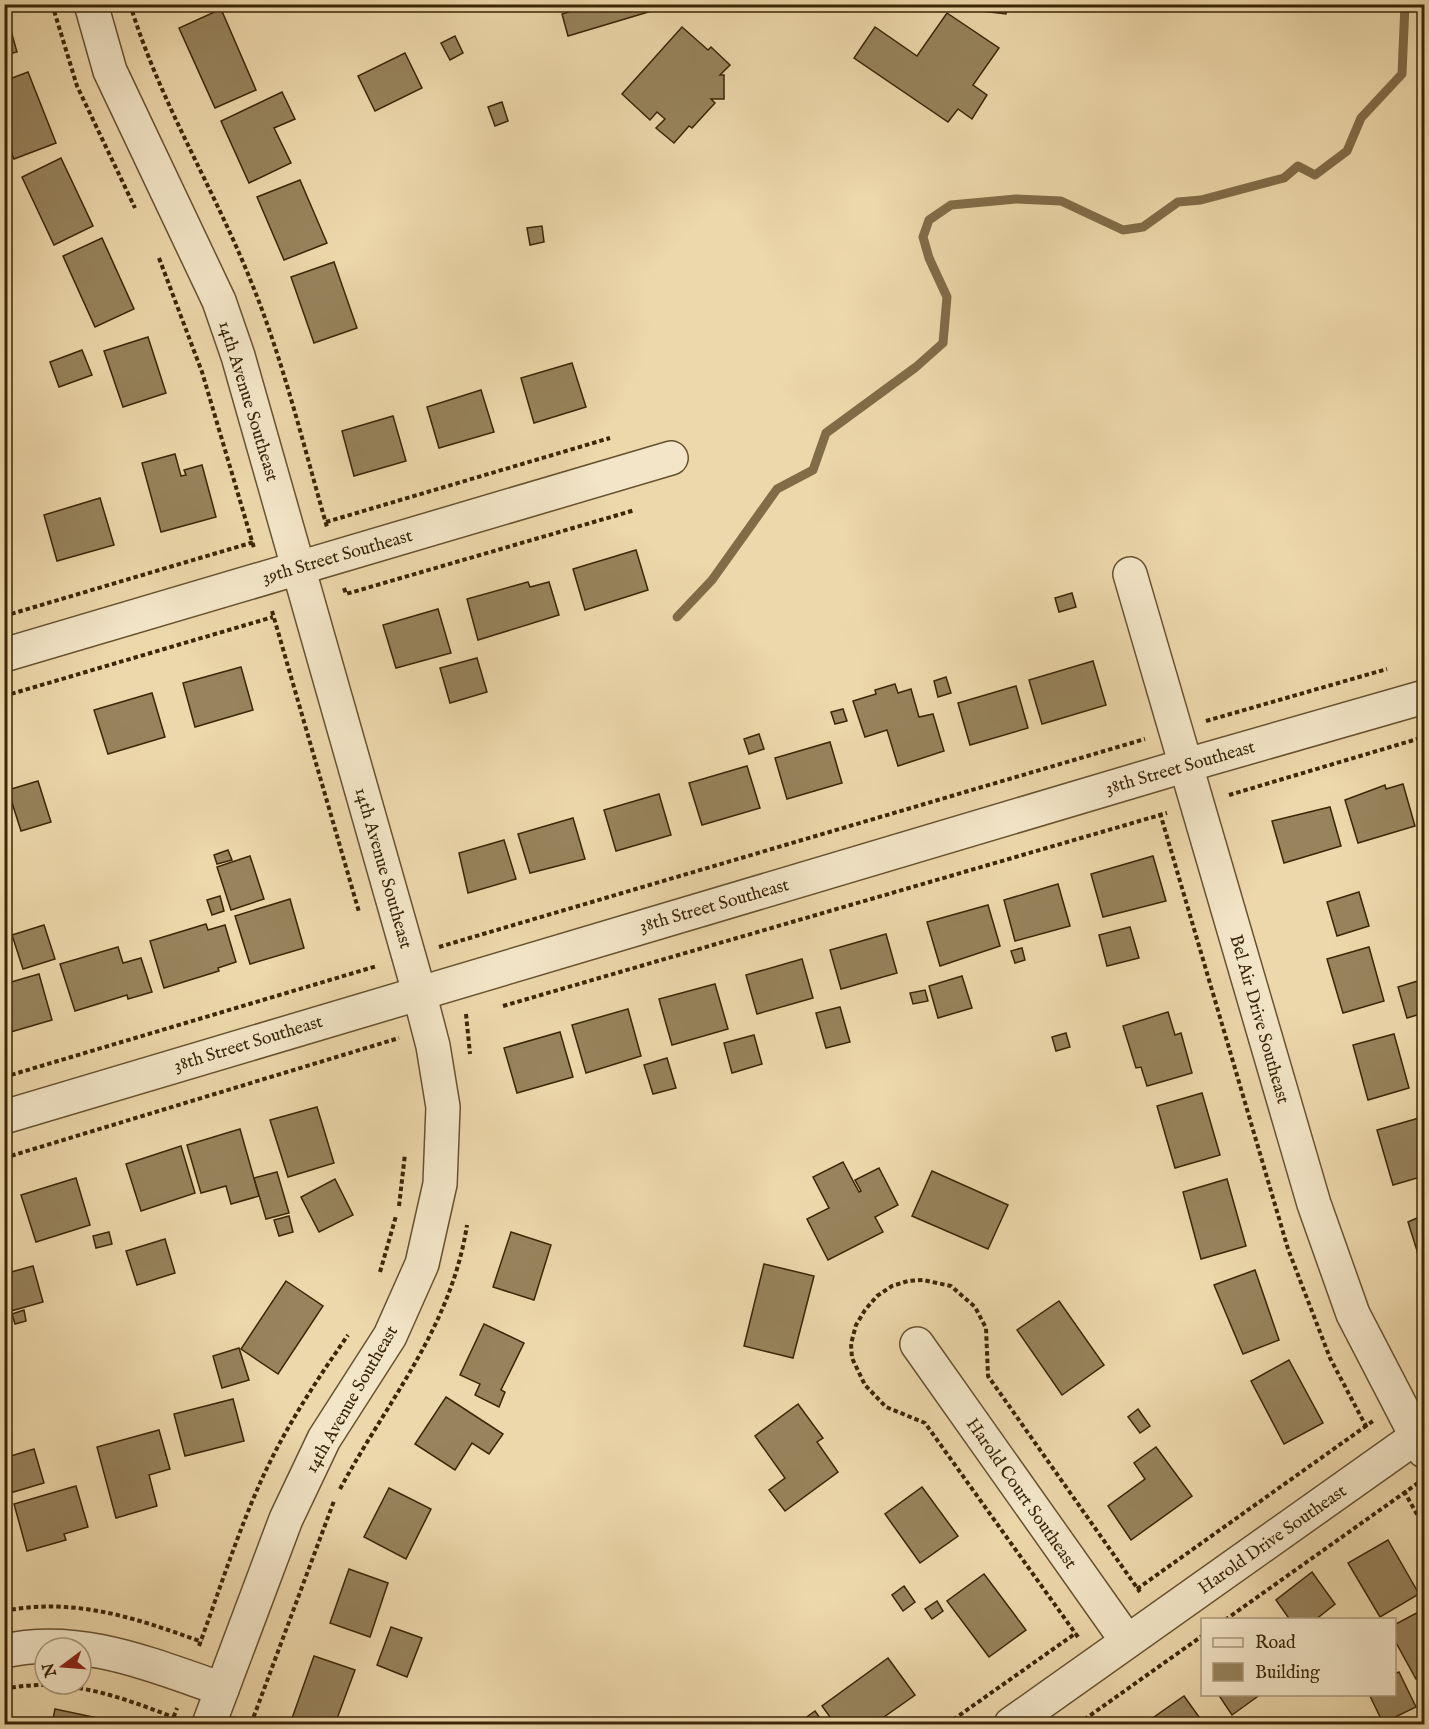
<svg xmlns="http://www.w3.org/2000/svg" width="1429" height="1729" font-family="'IM FELL English',serif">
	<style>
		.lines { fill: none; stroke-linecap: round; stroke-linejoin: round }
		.stream { stroke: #816c48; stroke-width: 9 }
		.building { fill: #97835c; stroke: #3a2607; stroke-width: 1.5 }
		.minor-casing { stroke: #675230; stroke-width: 36 }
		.path { stroke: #3a2607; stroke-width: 4; stroke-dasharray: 4.5 3; stroke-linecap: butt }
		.minor { stroke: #f3e6c8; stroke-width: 33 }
		.labels { text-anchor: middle; stroke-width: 6; stroke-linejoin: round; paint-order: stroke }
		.street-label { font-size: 18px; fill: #3a2607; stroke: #f3e6c8 }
	</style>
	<rect width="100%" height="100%" fill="#edd8ab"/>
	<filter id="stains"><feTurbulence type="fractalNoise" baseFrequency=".00333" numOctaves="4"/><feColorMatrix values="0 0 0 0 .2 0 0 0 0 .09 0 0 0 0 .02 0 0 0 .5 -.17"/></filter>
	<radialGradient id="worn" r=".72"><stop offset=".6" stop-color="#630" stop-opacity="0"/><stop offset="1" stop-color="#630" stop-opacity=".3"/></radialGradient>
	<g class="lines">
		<path class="stream" d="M 677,617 L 712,580 L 777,489 L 813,470 L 826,433 L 916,367 L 943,343 L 947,297 L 929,258 L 923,237 L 929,220 L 951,205 L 1016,199 L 1061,201 L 1123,230 L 1143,227 L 1178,202 L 1201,200 L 1284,178 L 1298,166 L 1315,175 L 1347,151 L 1361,118 L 1402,74 L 1405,4"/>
	</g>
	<g class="building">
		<path d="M 570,4 L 675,4 L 568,36 L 562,14 L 572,11 Z"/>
		<path d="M 958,4 L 1007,4 L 1006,14 L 957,8 Z"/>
		<path d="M 4,6 L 17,52 L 4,55 Z"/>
		<path d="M 221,9 L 256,90 L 215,108 L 179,28 Z"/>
		<path d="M 947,13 L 999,48 L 973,85 L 987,95 L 972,119 L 958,109 L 948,122 L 854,58 L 875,27 L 917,56 Z"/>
		<path d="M 682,27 L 708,50 L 711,47 L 730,65 L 720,75 L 724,75 L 724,99 L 711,99 L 715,103 L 692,128 L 689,126 L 674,143 L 656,128 L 665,119 L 657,112 L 650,120 L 622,94 Z"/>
		<path d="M 455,36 L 463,53 L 450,60 L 441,43 Z"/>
		<path d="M 405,53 L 422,88 L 375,111 L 358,76 Z"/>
		<path d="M 28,72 L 56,143 L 14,159 L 4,136 L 4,81 Z"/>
		<path d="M 282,92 L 295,119 L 274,128 L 291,163 L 249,183 L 221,121 Z"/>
		<path d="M 502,102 L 508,121 L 495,126 L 488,107 Z"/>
		<path d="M 61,158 L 93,226 L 54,245 L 22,177 Z"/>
		<path d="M 300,180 L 327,243 L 284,260 L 257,197 Z"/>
		<path d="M 542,226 L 544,242 L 530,245 L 527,228 Z"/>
		<path d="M 102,238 L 134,309 L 95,327 L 63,256 Z"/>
		<path d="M 334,262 L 357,328 L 314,343 L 291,277 Z"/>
		<path d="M 148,337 L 166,393 L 123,407 L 104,351 Z"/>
		<path d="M 82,350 L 92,375 L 59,387 L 50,362 Z"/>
		<path d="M 572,363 L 586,407 L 534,423 L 521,378 Z"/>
		<path d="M 481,390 L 494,432 L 439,448 L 427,407 Z"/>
		<path d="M 393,416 L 406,461 L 354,476 L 342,431 Z"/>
		<path d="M 175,454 L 181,476 L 186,475 L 184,470 L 202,465 L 216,517 L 161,532 L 142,463 Z"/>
		<path d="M 100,498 L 114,545 L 57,561 L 44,515 Z"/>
		<path d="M 636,550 L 648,590 L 585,610 L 573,569 Z"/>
		<path d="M 528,582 L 530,587 L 549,582 L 559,615 L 478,640 L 467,599 Z"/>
		<path d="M 1072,593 L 1076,607 L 1059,612 L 1055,598 Z"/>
		<path d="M 438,609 L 451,653 L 396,668 L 383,625 Z"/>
		<path d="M 477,658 L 487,692 L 450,703 L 440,668 Z"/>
		<path d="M 1093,661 L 1106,705 L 1042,724 L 1029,680 Z"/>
		<path d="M 241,667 L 253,710 L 195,727 L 183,683 Z"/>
		<path d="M 946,677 L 951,693 L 938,697 L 934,681 Z"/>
		<path d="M 895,684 L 898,693 L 911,689 L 919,717 L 933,714 L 944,751 L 898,766 L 887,730 L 865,737 L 853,701 L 876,694 L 875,690 Z"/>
		<path d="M 1016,686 L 1028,728 L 970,745 L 958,703 Z"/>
		<path d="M 152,693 L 165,737 L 108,754 L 94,710 Z"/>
		<path d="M 843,709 L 847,721 L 835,724 L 831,712 Z"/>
		<path d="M 759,734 L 764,749 L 749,754 L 744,739 Z"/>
		<path d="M 830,742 L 842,783 L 787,799 L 775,758 Z"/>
		<path d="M 747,766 L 760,808 L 702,825 L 689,783 Z"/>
		<path d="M 38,781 L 51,822 L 21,831 L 8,790 Z"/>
		<path d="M 1403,784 L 1415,826 L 1358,843 L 1345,800 L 1385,785 L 1386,789 Z"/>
		<path d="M 659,794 L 671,835 L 616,851 L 604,810 Z"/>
		<path d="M 1330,807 L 1341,846 L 1284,863 L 1272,821 Z"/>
		<path d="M 573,818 L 585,859 L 530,873 L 518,834 Z"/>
		<path d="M 504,840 L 516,879 L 468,893 L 459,853 Z"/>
		<path d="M 228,850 L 232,860 L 217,864 L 214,855 Z"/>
		<path d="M 250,856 L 264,899 L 231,910 L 217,867 Z"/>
		<path d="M 1153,856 L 1166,901 L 1103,917 L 1091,874 Z"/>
		<path d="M 1058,884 L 1070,926 L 1015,941 L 1004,900 Z"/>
		<path d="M 1359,892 L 1369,926 L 1337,936 L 1327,902 Z"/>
		<path d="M 220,896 L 224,911 L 212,915 L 207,900 Z"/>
		<path d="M 290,899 L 304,948 L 250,964 L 235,916 Z"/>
		<path d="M 988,905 L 1000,946 L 940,966 L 927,922 Z"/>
		<path d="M 206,924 L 208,930 L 225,925 L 236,962 L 218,968 L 219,971 L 164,988 L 150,941 Z"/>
		<path d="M 44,925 L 55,959 L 23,969 L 12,935 Z"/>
		<path d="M 1130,927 L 1139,958 L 1107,966 L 1099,935 Z"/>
		<path d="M 886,934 L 897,973 L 841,989 L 830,950 Z"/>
		<path d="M 118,947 L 123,963 L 141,958 L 152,992 L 128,999 L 127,995 L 75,1011 L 60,964 Z"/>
		<path d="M 1369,947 L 1384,1001 L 1343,1013 L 1327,959 Z"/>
		<path d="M 1022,948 L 1025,960 L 1015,963 L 1011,951 Z"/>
		<path d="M 802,959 L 813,998 L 757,1014 L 746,975 Z"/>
		<path d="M 39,974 L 52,1020 L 4,1034 L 4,984 Z"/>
		<path d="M 962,976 L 972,1008 L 938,1018 L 929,986 Z"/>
		<path d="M 1424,979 L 1424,1013 L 1407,1018 L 1398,987 Z"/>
		<path d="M 715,984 L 728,1029 L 672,1045 L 659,999 Z"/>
		<path d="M 925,990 L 928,1001 L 913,1004 L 910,993 Z"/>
		<path d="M 840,1007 L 850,1042 L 826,1048 L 816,1013 Z"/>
		<path d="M 628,1009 L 641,1056 L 586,1073 L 572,1025 Z"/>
		<path d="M 1168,1012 L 1175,1035 L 1181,1033 L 1192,1073 L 1147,1086 L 1141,1067 L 1136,1068 L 1123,1026 Z"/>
		<path d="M 560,1032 L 573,1077 L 517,1093 L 504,1048 Z"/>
		<path d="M 1066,1033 L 1070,1047 L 1056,1051 L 1052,1037 Z"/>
		<path d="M 1394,1034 L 1409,1088 L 1368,1100 L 1353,1045 Z"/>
		<path d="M 754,1035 L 762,1064 L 732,1073 L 724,1043 Z"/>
		<path d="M 667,1058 L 676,1088 L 653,1094 L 644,1065 Z"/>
		<path d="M 1202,1093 L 1220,1155 L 1175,1168 L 1157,1106 Z"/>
		<path d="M 317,1107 L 334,1163 L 288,1177 L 270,1120 Z"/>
		<path d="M 1419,1118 L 1424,1138 L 1424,1176 L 1393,1185 L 1377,1130 Z"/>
		<path d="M 240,1129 L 259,1196 L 231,1204 L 226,1186 L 201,1193 L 187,1145 Z"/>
		<path d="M 181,1146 L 195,1193 L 141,1211 L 126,1164 Z"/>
		<path d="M 843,1162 L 859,1192 L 861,1191 L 855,1180 L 879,1168 L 898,1205 L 875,1217 L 883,1232 L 828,1260 L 807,1219 L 829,1208 L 813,1177 Z"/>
		<path d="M 932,1171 L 1008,1205 L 988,1249 L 912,1216 Z"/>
		<path d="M 277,1172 L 289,1213 L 266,1219 L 254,1178 Z"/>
		<path d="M 76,1178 L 90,1225 L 36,1242 L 21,1195 Z"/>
		<path d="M 335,1179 L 353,1215 L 319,1232 L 301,1197 Z"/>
		<path d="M 1227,1179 L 1246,1246 L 1201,1259 L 1183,1192 Z"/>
		<path d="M 1424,1215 L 1424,1273 L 1408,1222 Z"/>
		<path d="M 289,1216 L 293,1232 L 279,1236 L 274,1220 Z"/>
		<path d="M 109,1232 L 112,1244 L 96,1248 L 93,1236 Z"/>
		<path d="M 511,1232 L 551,1245 L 534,1300 L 493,1287 Z"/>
		<path d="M 165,1239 L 175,1273 L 137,1285 L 126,1251 Z"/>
		<path d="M 764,1264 L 814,1276 L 793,1358 L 744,1346 Z"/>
		<path d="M 33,1266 L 43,1302 L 11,1311 L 4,1290 L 4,1274 Z"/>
		<path d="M 1255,1270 L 1279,1340 L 1243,1354 L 1214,1285 Z"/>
		<path d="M 286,1281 L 323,1306 L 278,1374 L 241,1349 Z"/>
		<path d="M 1059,1301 L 1104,1365 L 1062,1395 L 1017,1330 Z"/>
		<path d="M 24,1310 L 26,1321 L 15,1324 L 12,1314 Z"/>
		<path d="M 484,1324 L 524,1343 L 501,1390 L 505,1392 L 499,1407 L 475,1395 L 480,1384 L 460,1375 Z"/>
		<path d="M 239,1348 L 249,1380 L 222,1388 L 213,1356 Z"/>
		<path d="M 1289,1360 L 1323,1423 L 1284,1444 L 1251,1381 Z"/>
		<path d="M 446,1397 L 503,1434 L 489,1454 L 472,1443 L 455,1470 L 415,1444 Z"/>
		<path d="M 233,1399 L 244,1441 L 185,1456 L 174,1414 Z"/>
		<path d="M 798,1404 L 823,1438 L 817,1442 L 838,1472 L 785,1511 L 769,1490 L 785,1478 L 755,1436 Z"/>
		<path d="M 1138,1409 L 1150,1426 L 1140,1433 L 1128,1417 Z"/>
		<path d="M 159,1430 L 170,1469 L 149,1475 L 157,1506 L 116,1518 L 97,1447 Z"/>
		<path d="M 1156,1447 L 1192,1496 L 1131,1540 L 1108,1506 L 1145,1479 L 1134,1463 Z"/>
		<path d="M 34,1449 L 44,1483 L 10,1493 L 4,1474 L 4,1458 Z"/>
		<path d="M 76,1486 L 88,1527 L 64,1534 L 66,1540 L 27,1551 L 14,1504 Z"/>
		<path d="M 922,1487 L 958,1536 L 920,1563 L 885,1514 Z"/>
		<path d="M 389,1488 L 431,1509 L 406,1559 L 364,1537 Z"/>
		<path d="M 1388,1540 L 1419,1594 L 1380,1617 L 1348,1563 Z"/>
		<path d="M 349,1569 L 388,1583 L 370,1637 L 330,1623 Z"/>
		<path d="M 1312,1572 L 1335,1604 L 1315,1620 L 1290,1620 L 1276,1600 Z"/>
		<path d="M 984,1574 L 1026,1630 L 989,1657 L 947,1601 Z"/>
		<path d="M 904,1586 L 915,1602 L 903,1611 L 892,1595 Z"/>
		<path d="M 937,1601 L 943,1611 L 932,1619 L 925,1609 Z"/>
		<path d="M 1424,1609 L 1424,1675 L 1416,1679 L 1394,1639 L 1394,1625 Z"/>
		<path d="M 391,1627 L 422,1638 L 407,1677 L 377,1665 Z"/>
		<path d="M 314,1656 L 355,1670 L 335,1724 L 290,1724 Z"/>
		<path d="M 888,1658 L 915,1695 L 874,1724 L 835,1724 L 822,1706 Z"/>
		<path d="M 1399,1672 L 1416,1707 L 1383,1723 L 1369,1694 L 1394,1694 L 1394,1674 Z"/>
		<path d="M 1218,1694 L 1261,1694 L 1232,1715 Z"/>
		<path d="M 1184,1696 L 1204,1724 L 1144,1724 Z"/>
		<path d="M 55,1709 L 98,1718 L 97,1724 L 52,1724 Z"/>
		<path d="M 815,1711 L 824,1724 L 797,1724 Z"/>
	</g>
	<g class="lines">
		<defs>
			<g id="minor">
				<path d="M 91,4 L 110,71 L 219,301 L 238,356 L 419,992 L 433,1046 L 443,1107 L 440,1184 L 422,1264 L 390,1336 L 324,1439 L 286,1519 L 209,1724"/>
				<path d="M 1130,574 L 1314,1204 L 1353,1314 L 1424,1451"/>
				<path d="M 4,655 L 671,458"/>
				<path d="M 4,1117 L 1187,765 L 1424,697"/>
				<path d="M 917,1344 L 1127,1641"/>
				<path d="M 4,1651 C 80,1634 151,1665 222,1689"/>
				<path d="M 1011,1724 L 1416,1437"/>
			</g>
		</defs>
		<use href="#minor" class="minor-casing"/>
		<g class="path">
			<path d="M 52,4 L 77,86 L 135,208"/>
			<path d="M 130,4 C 159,100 213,187 250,279 C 283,359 303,444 327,527"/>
			<path d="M 159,258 L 202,372 L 254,548"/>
			<path d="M 326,522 L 610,438"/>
			<path d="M 344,588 L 346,594 L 635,510"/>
			<path d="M 272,611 L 359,912"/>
			<path d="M 4,616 L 254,542"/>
			<path d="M 4,696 L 273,617"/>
			<path d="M 1206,721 L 1387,669"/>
			<path d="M 1229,795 L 1424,737"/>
			<path d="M 1160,813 L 1288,1249 L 1330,1358 L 1368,1430"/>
			<path d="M 439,947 L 1145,739"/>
			<path d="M 503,1006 L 1167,813"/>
			<path d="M 466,1014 L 470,1054"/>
			<path d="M 4,1077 L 377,966"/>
			<path d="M 4,1158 L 399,1038"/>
			<path d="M 399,1206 L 405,1154"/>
			<path d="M 380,1272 L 396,1216"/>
			<path d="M 340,1489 C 388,1400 451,1328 467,1225"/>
			<path d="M 1404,1491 L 1424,1527"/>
			<path d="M 1137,1589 L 1373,1421"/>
			<path d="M 4,1611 C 75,1597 136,1618 202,1642"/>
			<path d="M 1225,1620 L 1418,1483"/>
			<path d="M 1078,1637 L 925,1423 L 886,1407 L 865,1385 L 852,1358 L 851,1344 L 856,1325 L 865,1310 L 877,1296 L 892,1286 L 908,1281 L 923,1280 L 951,1286 L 975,1307 L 986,1328 L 988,1376 L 1140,1592"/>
			<path d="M 199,1646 C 218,1594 235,1541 257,1490 C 281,1434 314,1384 348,1335"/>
			<path d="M 4,1689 C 67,1676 121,1697 178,1719"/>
			<path d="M 171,1724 L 177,1708"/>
			<path d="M 251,1724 L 334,1501"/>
			<path d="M 947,1724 L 1076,1633"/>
			<path d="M 1078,1724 L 1202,1636"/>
		</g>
		<use href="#minor" class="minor"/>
	</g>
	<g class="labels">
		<g class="street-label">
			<text transform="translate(249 401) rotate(73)" y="6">14th Avenue Southeast</text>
			<text transform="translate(337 556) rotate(-16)" y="6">39th Street Southeast</text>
			<text transform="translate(1180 767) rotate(-16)" y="6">38th Street Southeast</text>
			<text transform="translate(384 868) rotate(74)" y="6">14th Avenue Southeast</text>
			<text transform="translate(714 905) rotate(-16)" y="6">38th Street Southeast</text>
			<text transform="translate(1260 1019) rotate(74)" y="6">Bel Air Drive Southeast</text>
			<text transform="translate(248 1043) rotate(-17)" y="6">38th Street Southeast</text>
			<text transform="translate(351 1399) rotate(-60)" y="6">14th Avenue Southeast</text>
			<text transform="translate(1022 1493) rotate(55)" y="6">Harold Court Southeast</text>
			<text transform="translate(1272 1539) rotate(-35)" y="6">Harold Drive Southeast</text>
		</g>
	</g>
	<rect width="1429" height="1729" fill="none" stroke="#edd8ab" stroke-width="24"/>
	<rect x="6" y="6" width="1417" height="1717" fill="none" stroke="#3a2607" stroke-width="3"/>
	<rect x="12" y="12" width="1405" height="1705" fill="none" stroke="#3a2607" stroke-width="1.5"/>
	<rect x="1201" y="1618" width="195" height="78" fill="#f3e6c8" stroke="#a9997b" stroke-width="1.5"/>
	<rect x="1213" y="1638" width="30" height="9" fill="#f3e6c8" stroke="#a9997b" stroke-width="1.5"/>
	<text x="1255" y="1648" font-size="18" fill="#3a2607">Road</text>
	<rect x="1213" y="1663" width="30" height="18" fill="#97835c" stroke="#a9997b" stroke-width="1.5"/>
	<text x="1255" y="1678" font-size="18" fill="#3a2607">Building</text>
	<g transform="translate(63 1666) rotate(254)"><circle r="28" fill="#f3e6c8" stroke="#a9997b" stroke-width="1.5"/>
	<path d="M0-4.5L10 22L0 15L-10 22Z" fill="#8f2418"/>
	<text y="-9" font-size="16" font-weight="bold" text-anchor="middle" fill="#3a2607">N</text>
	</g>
	<rect width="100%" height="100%" filter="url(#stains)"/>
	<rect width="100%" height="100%" fill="url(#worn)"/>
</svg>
